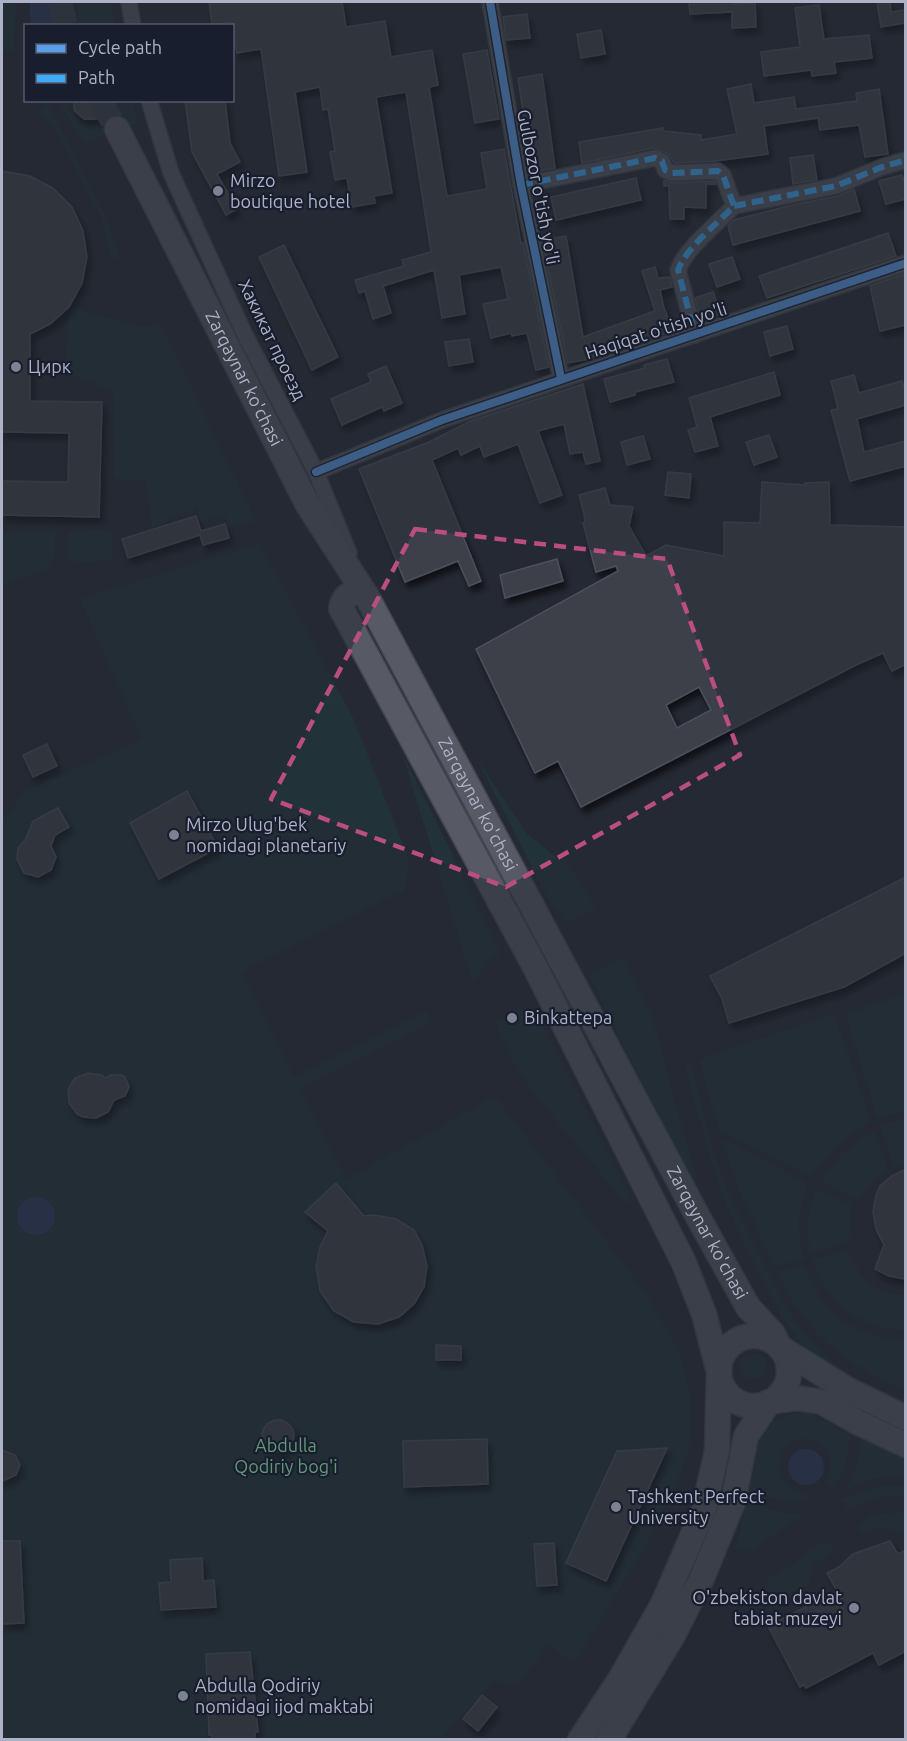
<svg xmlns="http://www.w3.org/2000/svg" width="907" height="1741" font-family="Ubuntu,sans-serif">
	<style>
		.green { fill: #223239 }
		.water { fill: #2c385a }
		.building { fill: #3c404a; stroke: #4c505c; stroke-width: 1.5; fill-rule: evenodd; filter: url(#shadow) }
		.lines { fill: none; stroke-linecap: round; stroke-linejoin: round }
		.primary-tunnel { stroke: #393e49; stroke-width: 24; stroke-dasharray: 24 12; stroke-linecap: butt }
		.minor-casing { stroke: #41444c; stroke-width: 18 }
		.primary-casing { stroke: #424650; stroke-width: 27 }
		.minor { stroke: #545762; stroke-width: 15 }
		.primary { stroke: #575964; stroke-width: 24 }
		.quiet { stroke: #3fa9f5; stroke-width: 6; stroke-dasharray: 12 6; stroke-linecap: butt }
		.cycleway-casing { stroke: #181e2e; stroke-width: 11 }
		.cycleway { stroke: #5a9eea; stroke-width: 8 }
		.marked { fill: none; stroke: #bb4e80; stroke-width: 4.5; stroke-dasharray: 12 8; stroke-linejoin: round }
		.poi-dot { fill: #7d8293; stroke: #181e2e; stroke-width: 2 }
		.labels { text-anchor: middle; stroke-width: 4.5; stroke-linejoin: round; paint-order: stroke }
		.poi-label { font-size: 18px; fill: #adb2c6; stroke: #181e2e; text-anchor: start }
		.street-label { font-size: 18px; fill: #adb2c6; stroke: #181e2e }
		.park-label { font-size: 18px; fill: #639877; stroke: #181e2e }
	</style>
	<defs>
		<filter id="shadow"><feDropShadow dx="3.5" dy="6" stdDeviation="3" flood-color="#0009"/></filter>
	</defs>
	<rect width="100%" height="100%" fill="#252933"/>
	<g class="green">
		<path d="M 3,2 L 16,2 L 14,52 L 2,51 Z"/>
		<path d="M 78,2 L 110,2 L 115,25 L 78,25 Z"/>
		<path d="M 58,101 L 66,101 L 70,112 L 83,125 L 100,124 L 112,111 L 113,101 L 132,101 L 137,123 L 84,143 Z"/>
		<path d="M 47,104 L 106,218 L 121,260 L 111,259 L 102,218 L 59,135 L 51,123 L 40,113 Z"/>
		<path d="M 69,307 L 138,326 L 161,324 L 256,521 L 233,528 L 224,515 L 202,522 L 197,507 L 152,528 L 146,482 L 114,478 L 113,390 L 65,373 Z"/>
		<path d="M 68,531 L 112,531 L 112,559 L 74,564 L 68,557 Z"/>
		<path d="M 2,532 L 55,532 L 55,556 L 49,568 L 2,586 Z"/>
		<path d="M 260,543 L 354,720 L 410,862 L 404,890 L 242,972 L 294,1077 L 427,1011 L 433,1021 L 300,1089 L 347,1179 L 495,1096 L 650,1299 L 677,1349 L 686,1376 L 690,1399 L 689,1446 L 683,1468 L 650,1538 L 574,1664 L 549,1644 L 518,1686 L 494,1680 L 441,1739 L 2,1740 L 2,823 L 24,792 L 142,739 L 80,599 Z"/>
		<path d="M 402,753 L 501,953 L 485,962 L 479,976 L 472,980 Z"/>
		<path d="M 476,757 L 527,834 L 566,865 L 576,875 L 596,907 L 566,923 L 556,906 L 553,908 Z"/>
		<path d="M 623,958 L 652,1016 L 696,1179 L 696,1183 L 693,1184 L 589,974 Z"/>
		<path d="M 905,994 L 905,1111 L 877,1118 L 846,1014 Z"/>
		<path d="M 526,1007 L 531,1016 L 536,1013 L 632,1199 L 627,1204 L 536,1097 L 514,1063 L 495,1022 Z"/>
		<path d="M 834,1014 L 871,1121 L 838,1145 L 811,1176 L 719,1130 L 699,1060 Z"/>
		<path d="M 690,1062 C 702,1105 711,1152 729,1193 C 739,1216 752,1239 763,1262 C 781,1298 798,1333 829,1359 C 852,1378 879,1389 905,1399 L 905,1408 L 883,1400 L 814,1357 L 801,1343 L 780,1314 L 740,1235 L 720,1190 L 684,1064 Z"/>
		<path d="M 905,1119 L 905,1164 L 894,1167 L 880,1125 Z"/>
		<path d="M 874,1131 L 888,1170 L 872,1182 L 859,1199 L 821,1181 L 844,1151 Z"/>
		<path d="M 722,1139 L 808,1183 C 798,1208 795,1232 805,1258 L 775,1267 L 738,1188 Z"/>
		<path d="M 815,1189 L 852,1206 L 849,1223 L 852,1239 L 809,1255 L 808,1222 Z"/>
		<path d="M 848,1250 C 858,1277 875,1294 905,1295 L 905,1331 C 857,1325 830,1306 812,1260 Z"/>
		<path d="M 803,1265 C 825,1316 850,1333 905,1341 L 905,1390 C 865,1373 827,1350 801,1314 C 792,1302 785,1287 777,1273 Z"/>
		<circle cx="753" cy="1366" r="13"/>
		<path d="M 807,1412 L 850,1435 C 847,1455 847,1477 828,1487 L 826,1483 C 849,1439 788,1422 780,1460 C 779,1466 779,1473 782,1478 C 787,1489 798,1493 809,1493 L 810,1498 C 788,1505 771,1498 750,1491 C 754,1449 757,1415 807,1412 Z"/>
		<path d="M 860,1439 L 905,1458 L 905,1475 L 874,1478 L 846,1489 C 855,1472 861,1458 860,1439 Z"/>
		<path d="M 905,1485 L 905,1495 L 878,1497 L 847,1510 L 841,1499 L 874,1487 Z"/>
		<path d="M 745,1502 L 791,1515 L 806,1513 L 750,1552 L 735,1546 L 741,1529 Z"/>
		<path d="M 905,1510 L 905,1532 L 903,1534 L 882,1527 L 862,1534 L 858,1525 L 875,1514 L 896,1515 Z"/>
		<path d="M 828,1541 L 833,1548 L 828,1556 L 814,1564 L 808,1585 L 764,1607 L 760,1599 L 768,1578 L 793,1564 L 808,1550 Z"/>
	</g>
	<g class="water">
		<rect x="30" y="2" width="33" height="23"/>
		<circle cx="36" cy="1216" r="19"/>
		<circle cx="806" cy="1467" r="18"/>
	</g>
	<g class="building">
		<path d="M 209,2 L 342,2 L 346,27 L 385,21 L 391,57 L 432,50 L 438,85 L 429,87 L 447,196 L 487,189 L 481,153 L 504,149 L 521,243 L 523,243 L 549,367 L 536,370 L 527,333 L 512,336 L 511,333 L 491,338 L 483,304 L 508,299 L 501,267 L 459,275 L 465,314 L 442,318 L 434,270 L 383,286 L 391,313 L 373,319 L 365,291 L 359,293 L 355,280 L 404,266 L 402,260 L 431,252 L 406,92 L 376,97 L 392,193 L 374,196 L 375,203 L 352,207 L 347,178 L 335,180 L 330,152 L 335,151 L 328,109 L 323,110 L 320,87 L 295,92 L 307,172 L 279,176 L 261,49 L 237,53 L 232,22 L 212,25 Z"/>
		<path d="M 689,2 L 733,2 L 733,4 L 755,3 L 756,27 L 732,28 L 732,12 L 690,14 Z"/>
		<path d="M 877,2 L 890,2 L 891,12 L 904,10 L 906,23 L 881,27 Z"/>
		<path d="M 819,5 L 824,39 L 869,35 L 872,58 L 834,62 L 836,73 L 812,76 L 811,70 L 764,76 L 761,52 L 800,47 L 795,8 Z"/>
		<path d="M 527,14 L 530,38 L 506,40 L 503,17 Z"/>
		<path d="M 601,30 L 605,54 L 581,58 L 577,34 Z"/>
		<path d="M 487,50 L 499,119 L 475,123 L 463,54 Z"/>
		<path d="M 542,74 L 555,168 L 529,173 L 525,153 L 529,152 L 518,78 Z"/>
		<path d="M 751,84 L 754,103 L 794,97 L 796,109 L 857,101 L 856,93 L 879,89 L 888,154 L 865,157 L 859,125 L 820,130 L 818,118 L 764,126 L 768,154 L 715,161 L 674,163 L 669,154 L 653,148 L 582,163 L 579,142 L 663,128 L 663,131 L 701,135 L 701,140 L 737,134 L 727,89 Z"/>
		<path d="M 74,100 L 105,100 L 106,110 L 97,119 L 84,119 L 74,110 Z"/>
		<path d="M 185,100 L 225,100 L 230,143 L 240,162 L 217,174 L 237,209 L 226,215 L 192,152 Z"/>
		<path d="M 813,155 L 817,180 L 793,184 L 790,158 Z"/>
		<path d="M 2,171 L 30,176 L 53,188 L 72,207 L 83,231 L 87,257 L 82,283 L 69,307 L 50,324 L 30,334 L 30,401 L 102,402 L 99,517 L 2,515 L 2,481 L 68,482 L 69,433 L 2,432 Z"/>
		<path d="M 902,175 L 906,187 L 906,199 L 886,204 L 879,181 Z"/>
		<path d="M 636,178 L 641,200 L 556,220 L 551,197 Z"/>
		<path d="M 664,180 L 672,183 L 715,181 L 716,184 L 706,184 L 706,208 L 684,207 L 684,219 L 670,219 L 669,186 L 664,186 Z"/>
		<path d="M 854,189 L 860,211 L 733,245 L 728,226 L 734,220 L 792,205 L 838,196 Z"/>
		<path d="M 888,233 L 896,256 L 767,298 L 759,276 Z"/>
		<path d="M 566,236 L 583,337 L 655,311 L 642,271 L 655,267 L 658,278 L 670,277 L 672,287 L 660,290 L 664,308 L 673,331 L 589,359 L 568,363 L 542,240 Z"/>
		<path d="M 284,245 L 338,357 L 312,370 L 259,257 Z"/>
		<path d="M 732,257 L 740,279 L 717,287 L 709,264 Z"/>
		<path d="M 904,274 L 906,325 L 880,331 L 870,286 Z"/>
		<path d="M 713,292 L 721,314 L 701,321 L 695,298 Z"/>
		<path d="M 787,326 L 793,349 L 770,356 L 764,332 Z"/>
		<path d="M 469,339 L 473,362 L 449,366 L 445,342 Z"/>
		<path d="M 667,359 L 674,382 L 635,392 L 635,395 L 610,402 L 604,379 L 645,368 L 644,365 Z"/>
		<path d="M 386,366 L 402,403 L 384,411 L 382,407 L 342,425 L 331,399 L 371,382 L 368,374 Z"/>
		<path d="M 774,372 L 780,395 L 710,417 L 718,446 L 695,452 L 688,430 L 697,427 L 689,398 Z"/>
		<path d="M 854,375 L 859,393 L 902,381 L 906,393 L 906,405 L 857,419 L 864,452 L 906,441 L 906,466 L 850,481 L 831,410 L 838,409 L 831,381 Z"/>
		<path d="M 583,384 L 600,461 L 586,464 L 583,452 L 570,454 L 564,424 L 538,431 L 562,495 L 540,503 L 518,444 L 484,457 L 480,446 L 461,455 L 458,448 L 432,460 L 481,581 L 469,586 L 458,561 L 405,582 L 359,469 L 429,442 L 471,421 Z"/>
		<path d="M 769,435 L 777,457 L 754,465 L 746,442 Z"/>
		<path d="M 643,436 L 650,459 L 627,465 L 621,442 Z"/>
		<path d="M 668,472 L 691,474 L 689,498 L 665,495 Z"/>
		<path d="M 762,482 L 805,485 L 805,483 L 829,482 L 830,525 L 906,527 L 906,664 L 892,671 L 883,653 L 856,665 L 581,807 L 558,761 L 535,773 L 476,649 L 618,571 L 616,566 L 596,572 L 583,523 L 585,522 L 584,514 L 579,495 L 605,488 L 610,505 L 633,507 L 629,526 L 646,556 L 666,545 L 724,556 L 724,522 L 760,523 ZM 699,687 L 711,710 L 677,728 L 666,705 Z"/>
		<path d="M 196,516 L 201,531 L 225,524 L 229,538 L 203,545 L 200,535 L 128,558 L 122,539 Z"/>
		<path d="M 557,559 L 563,581 L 505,598 L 500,575 Z"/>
		<path d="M 47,744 L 57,766 L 33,777 L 23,755 Z"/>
		<path d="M 187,791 L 218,848 L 159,879 L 130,823 Z"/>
		<path d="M 58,808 L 69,827 L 55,835 L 51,846 L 56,857 L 51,870 L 38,877 L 24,873 L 17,859 L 18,848 L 26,839 L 33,821 Z"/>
		<path d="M 906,877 L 906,953 L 844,987 L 729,1023 L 722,999 L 710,976 Z"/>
		<path d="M 88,1073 L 101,1075 L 106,1078 L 111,1075 L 121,1075 L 125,1077 L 129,1087 L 125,1096 L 114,1100 L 108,1112 L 96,1118 L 83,1117 L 77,1114 L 69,1103 L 68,1090 L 71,1084 L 75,1078 Z"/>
		<path d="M 906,1169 L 906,1279 L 889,1276 L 875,1269 L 884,1245 L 876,1229 L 873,1212 L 876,1195 L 880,1186 L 892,1176 Z"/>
		<path d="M 336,1183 L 364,1216 L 374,1215 L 396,1219 L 414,1230 L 422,1245 L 427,1266 L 424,1287 L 414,1304 L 399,1317 L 378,1324 L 354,1322 L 334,1311 L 320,1291 L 316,1267 L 320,1247 L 328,1231 L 305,1212 Z"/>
		<path d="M 436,1345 L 461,1346 L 461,1360 L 436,1360 Z"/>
		<circle cx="278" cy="1436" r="16"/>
		<path d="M 487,1439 L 488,1484 L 404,1487 L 403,1441 Z"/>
		<path d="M 667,1448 L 606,1581 L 566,1563 L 617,1451 Z"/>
		<path d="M 2,1450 L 15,1455 L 20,1465 L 16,1475 L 2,1481 Z"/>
		<path d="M 2,1541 L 20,1541 L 24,1623 L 2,1624 Z"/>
		<path d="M 890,1541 L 898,1554 L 906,1550 L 906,1651 L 879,1665 L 873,1653 L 806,1688 L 804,1685 L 800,1687 L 768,1626 L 837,1591 L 827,1573 L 839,1567 L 853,1554 Z"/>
		<path d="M 554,1543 L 557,1585 L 537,1586 L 534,1544 Z"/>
		<path d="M 202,1558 L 203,1581 L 214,1580 L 216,1607 L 161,1610 L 159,1583 L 171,1582 L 170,1560 Z"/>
		<path d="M 250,1652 L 258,1732 L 255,1732 L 255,1740 L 212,1740 L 212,1735 L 209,1735 L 206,1654 Z"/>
		<path d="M 482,1695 L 497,1707 L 478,1731 L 463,1719 Z"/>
	</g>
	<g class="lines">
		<g class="primary-tunnel">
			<path d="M 60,2 L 66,26"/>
			<path d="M 100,100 L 117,129"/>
		</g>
		<defs>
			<g id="minor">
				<path d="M 129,2 L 133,26"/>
				<path d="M 490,2 L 521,185 L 561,378"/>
				<path d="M 149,100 L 171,173 L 245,335 L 316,472 L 349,553"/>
				<path d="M 521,185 L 655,158 L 662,161 L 665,170 L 672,173 L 718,171 L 723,175 L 734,206 C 718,223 686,248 678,270 L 695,335"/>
				<path d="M 734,206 L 836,186 L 882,167 L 906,160"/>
				<path d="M 316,472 L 442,420 L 906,263"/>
			</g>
			<g id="primary">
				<path id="s1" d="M 117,129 L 308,505 L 366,595 L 698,1217 L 748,1307 L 773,1334 L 779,1347 L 848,1390 L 906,1418"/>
				<path d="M 366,595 C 353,590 344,594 341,608 L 534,965 L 684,1263 L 704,1314 L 719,1372 L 717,1451 L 704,1509 L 663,1604 L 621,1678 L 580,1740"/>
				<circle cx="754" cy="1371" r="35"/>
				<path d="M 609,1740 L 672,1637 L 702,1578 L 733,1502 L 746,1436 L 769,1402 L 797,1398 L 822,1402 L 859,1423 L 906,1445"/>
			</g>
		</defs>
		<use href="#minor" class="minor-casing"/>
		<use href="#primary" class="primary-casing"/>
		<use href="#minor" class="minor"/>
		<use href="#primary" class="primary"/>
		<g class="quiet">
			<path d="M 521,185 L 655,158 L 662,161 L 665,170 L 672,173 L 718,171 L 723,175 L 734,206 C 718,223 686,248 678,270 L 695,335"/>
			<path d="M 734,206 L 836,186 L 882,167 L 906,160"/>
		</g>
		<defs>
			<g id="cycleway">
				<path d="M 490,2 L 521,185 L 561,378"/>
				<path d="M 316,472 L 442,420 L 906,263"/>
			</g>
		</defs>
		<use href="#cycleway" class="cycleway-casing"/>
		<use href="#cycleway" class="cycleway"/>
	</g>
	<path d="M0 0H907V1741H0ZM 415,529 L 667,559 L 740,755 L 506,887 L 271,799 Z" fill="#252933" fill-opacity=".55" fill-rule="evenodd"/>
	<path class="marked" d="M 415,529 L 667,559 L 740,755 L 506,887 L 271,799 Z"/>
	<g class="poi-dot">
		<circle cx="218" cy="191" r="6"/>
		<circle cx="16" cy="367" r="6"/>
		<circle cx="174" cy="835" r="6"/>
		<circle cx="512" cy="1018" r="6"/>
		<circle cx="616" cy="1507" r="6"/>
		<circle cx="854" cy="1608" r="6"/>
		<circle cx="183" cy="1696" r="6"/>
	</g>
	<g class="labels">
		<g class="poi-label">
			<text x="230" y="187">Mirzo<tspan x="230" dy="21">boutique hotel</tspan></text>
			<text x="28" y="373">Цирк</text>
			<text x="186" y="831">Mirzo Ulug'bek<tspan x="186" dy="21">nomidagi planetariy</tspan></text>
			<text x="524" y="1024">Binkattepa</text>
			<text x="628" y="1503">Tashkent Perfect<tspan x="628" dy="21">University</tspan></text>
			<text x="842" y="1604" text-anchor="end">O'zbekiston davlat<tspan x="842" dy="21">tabiat muzeyi</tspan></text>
			<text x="195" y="1692">Abdulla Qodiriy<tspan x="195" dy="21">nomidagi ijod maktabi</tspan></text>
		</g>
		<g class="street-label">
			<text transform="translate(538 187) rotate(79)" y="6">Gulbozor o'tish yo'li</text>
			<text transform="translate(656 331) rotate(-18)" y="6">Haqiqat o'tish yo'li</text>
			<text transform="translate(272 340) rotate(64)" y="6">Хакикат проезд</text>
			<text dy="6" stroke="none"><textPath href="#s1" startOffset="280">Zarqaynar ko'chasi</textPath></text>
			<text dy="6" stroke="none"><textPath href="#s1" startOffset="766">Zarqaynar ko'chasi</textPath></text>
			<text dy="6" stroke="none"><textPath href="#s1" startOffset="1252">Zarqaynar ko'chasi</textPath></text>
		</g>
		<g class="park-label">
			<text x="286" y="1452">Abdulla<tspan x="286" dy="21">Qodiriy bog'i</tspan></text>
		</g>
	</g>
	<rect width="907" height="1741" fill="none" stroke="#adb2c6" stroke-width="6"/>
	<rect x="24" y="24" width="210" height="78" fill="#181e2e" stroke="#54596b" stroke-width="1.5"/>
	<rect x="36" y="44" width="30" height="9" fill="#5a9eea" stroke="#54596b" stroke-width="1.5"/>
	<text x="78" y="54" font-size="18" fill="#adb2c6">Cycle path</text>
	<rect x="36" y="74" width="30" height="9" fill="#3fa9f5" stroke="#54596b" stroke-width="1.5"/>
	<text x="78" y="84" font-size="18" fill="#adb2c6">Path</text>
</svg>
